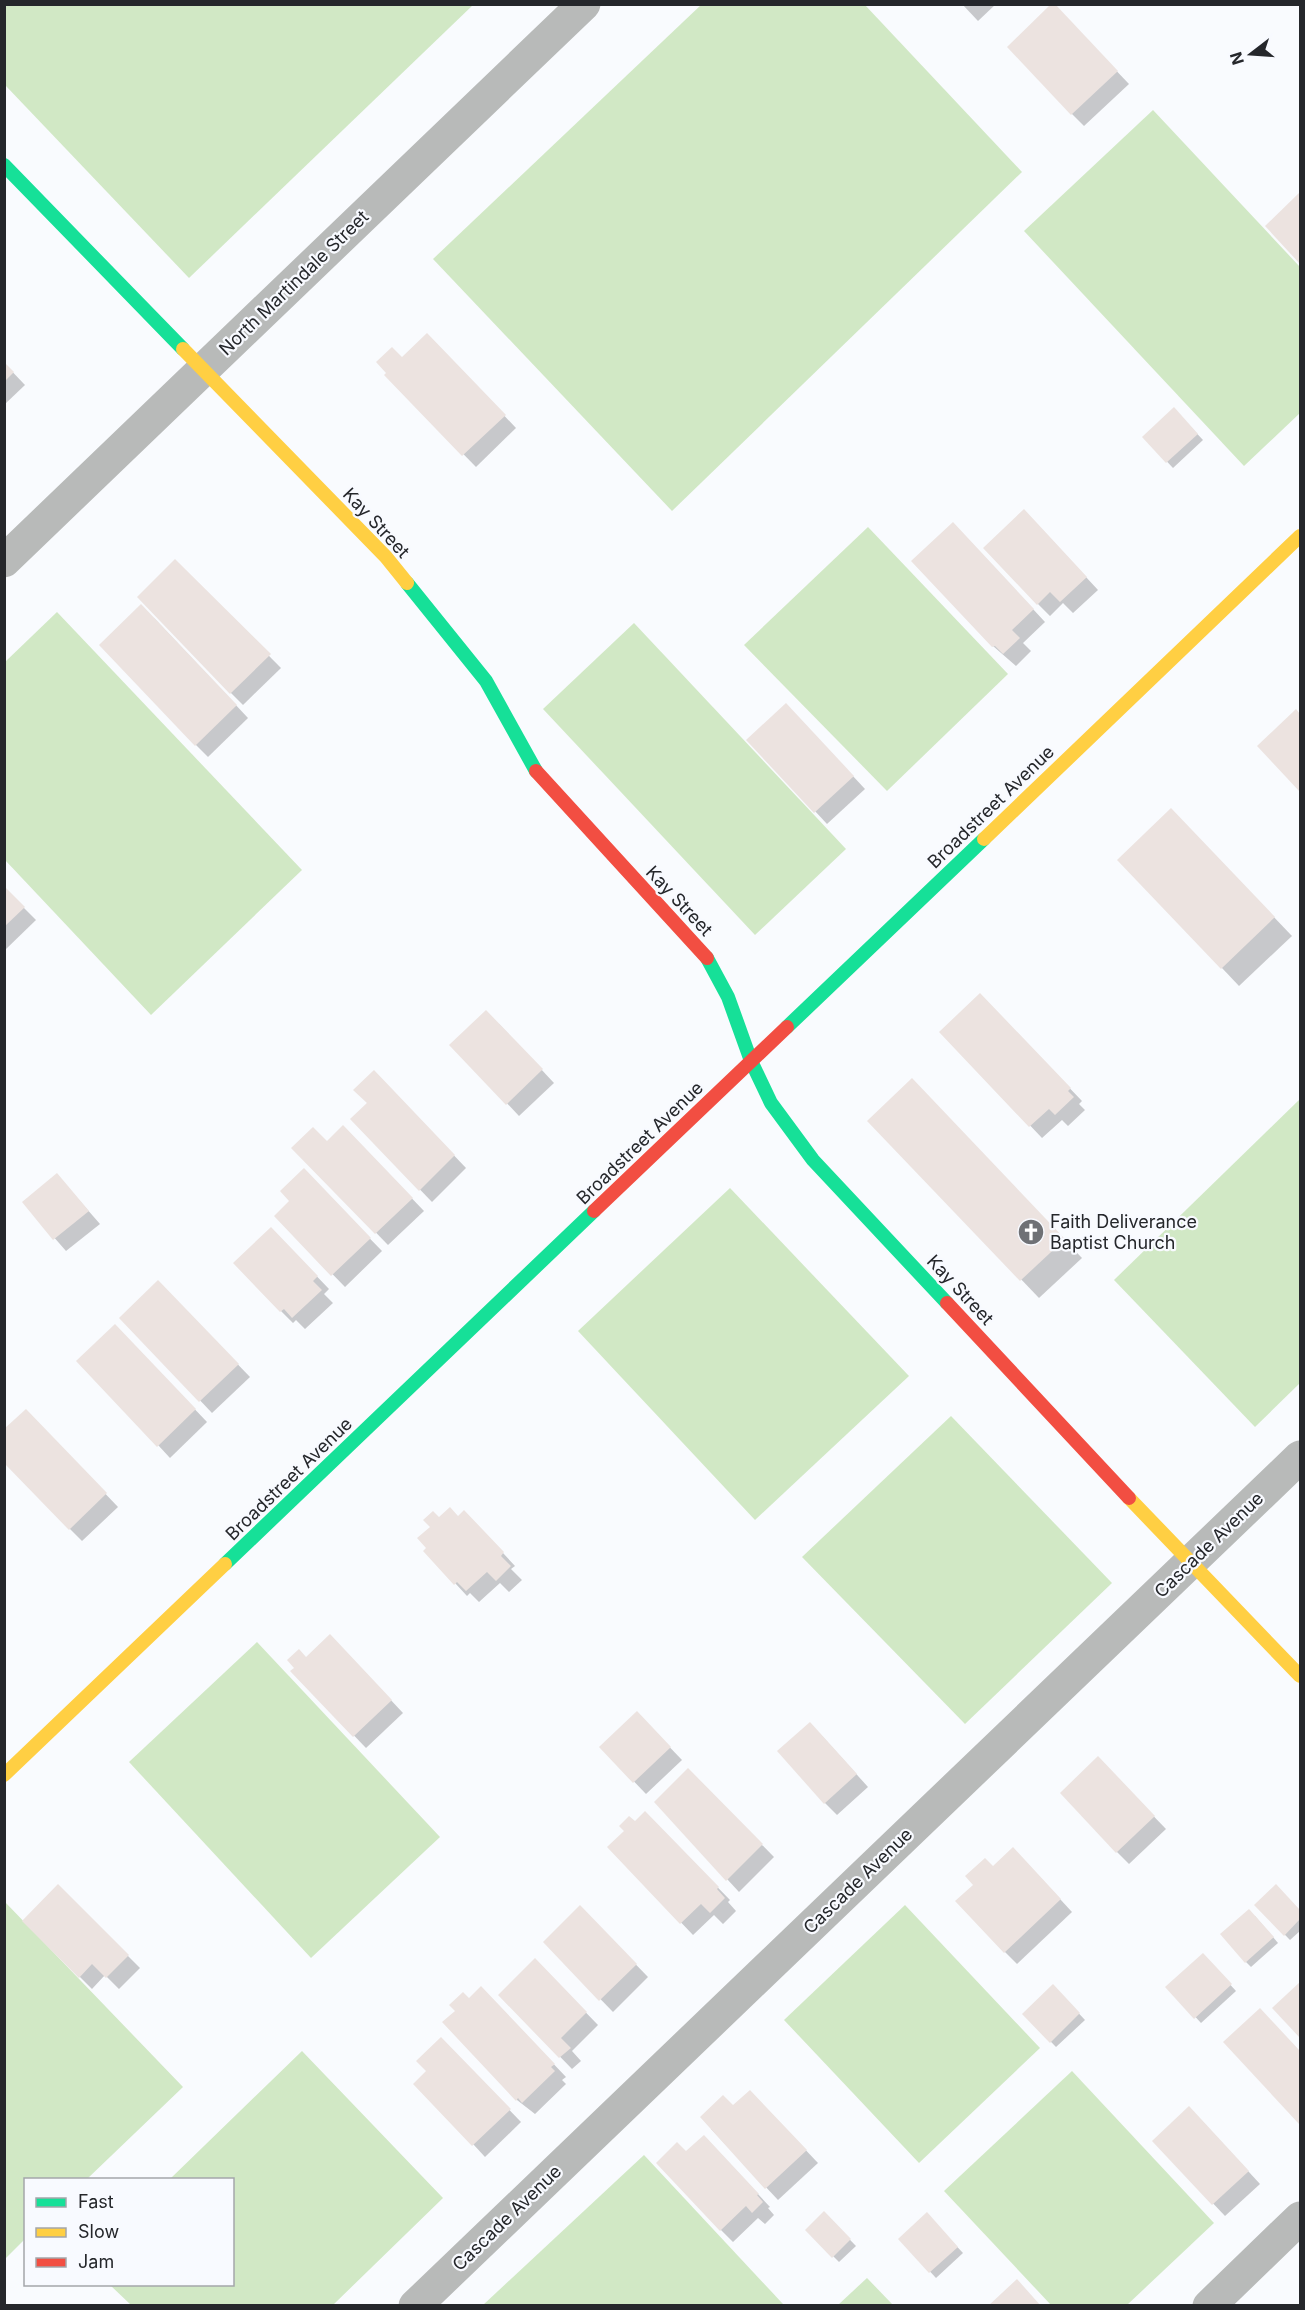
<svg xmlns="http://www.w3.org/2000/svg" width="1305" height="2310" font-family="Inter,sans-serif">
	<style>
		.green { fill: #d1e8c5 }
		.shadow { fill: #0003 }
		.building { fill: #ece3e0 }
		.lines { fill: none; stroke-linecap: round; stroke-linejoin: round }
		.street { stroke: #b8bab9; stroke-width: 33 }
		.fast { stroke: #16e098; stroke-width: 14 }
		.slow { stroke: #ffcf43; stroke-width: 14 }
		.jam { stroke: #f24e42; stroke-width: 14 }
		.labels { text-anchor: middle; stroke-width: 4.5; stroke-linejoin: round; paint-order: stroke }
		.street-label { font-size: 18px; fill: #25272b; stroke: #f8faff }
		.poi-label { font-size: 18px; fill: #25272b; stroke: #f8faff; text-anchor: start }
	</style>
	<rect width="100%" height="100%" fill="#f9fbfe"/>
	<g class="green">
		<path d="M 5,4 L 473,4 L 473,5 L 189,278 L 5,85 Z"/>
		<path d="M 702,4 L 865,5 L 1022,172 L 672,511 L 433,259 Z"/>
		<path d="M 1153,110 L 1300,267 L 1300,413 L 1244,466 L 1024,231 Z"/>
		<path d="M 868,527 L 1008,674 L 887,791 L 744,645 Z"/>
		<path d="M 57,612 L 302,870 L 151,1015 L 5,860 L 5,662 Z"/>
		<path d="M 634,623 L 846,849 L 755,935 L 543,709 Z"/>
		<path d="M 1300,1099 L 1300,1383 L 1255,1427 L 1114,1280 Z"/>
		<path d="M 730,1188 L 909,1376 L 755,1520 L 578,1331 Z"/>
		<path d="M 951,1416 L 1112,1583 L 965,1724 L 802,1557 Z"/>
		<path d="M 257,1642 L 440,1837 L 311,1958 L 129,1762 Z"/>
		<path d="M 5,1902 L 183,2087 L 87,2179 L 26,2180 L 25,2239 L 5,2259 Z"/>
		<path d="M 905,1905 L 1040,2048 L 919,2163 L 784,2020 Z"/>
		<path d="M 302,2051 L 443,2198 L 333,2305 L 131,2305 L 110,2285 L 232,2284 L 232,2180 L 170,2179 Z"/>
		<path d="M 1072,2071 L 1214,2223 L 1127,2305 L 1051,2305 L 944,2191 Z"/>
		<path d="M 644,2155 L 783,2304 L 483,2305 Z"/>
		<path d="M 867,2278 L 893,2305 L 838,2305 Z"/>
	</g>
	<g class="shadow">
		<path d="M 962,4 L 996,4 L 978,21 Z"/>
		<path d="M 1065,17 L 1129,84 L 1084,126 L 1072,114 Z"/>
		<path d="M 1300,194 L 1300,262 L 1267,226 Z"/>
		<path d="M 439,347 L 516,428 L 476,467 L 386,375 L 402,359 Z"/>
		<path d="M 4,363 L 25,385 L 4,405 Z"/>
		<path d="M 1174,409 L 1203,440 L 1173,468 L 1144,437 Z"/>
		<path d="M 1036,523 L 1098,590 L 1073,613 L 1063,603 L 1050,616 L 1038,604 Z"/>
		<path d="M 965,536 L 1045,622 L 1023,643 L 1031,651 L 1016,666 L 993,646 Z"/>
		<path d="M 175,561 L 281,668 L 243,705 L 231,693 Z"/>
		<path d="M 154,618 L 248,718 L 208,757 L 196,745 Z"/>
		<path d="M 1296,711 L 1300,715 L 1300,790 L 1259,746 Z"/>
		<path d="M 798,717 L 865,789 L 827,824 L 749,740 Z"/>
		<path d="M 1189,828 L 1292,936 L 1239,986 L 1222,968 Z"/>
		<path d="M 4,888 L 36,920 L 4,951 Z"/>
		<path d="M 992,1007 L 1082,1101 L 1079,1104 L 1085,1110 L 1068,1126 L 1062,1120 L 1042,1138 L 941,1032 Z"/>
		<path d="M 499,1024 L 554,1083 L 519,1116 L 452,1045 Z"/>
		<path d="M 386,1084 L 466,1168 L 432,1202 L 352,1119 Z"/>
		<path d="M 929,1098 L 1082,1258 L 1039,1298 L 869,1121 Z"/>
		<path d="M 355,1139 L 424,1211 L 388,1245 L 294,1148 Z"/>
		<path d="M 304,1171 L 382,1251 L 345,1287 L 276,1216 L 291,1201 Z"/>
		<path d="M 57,1175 L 100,1224 L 66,1251 L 24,1203 Z"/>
		<path d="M 283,1241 L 329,1289 L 324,1294 L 333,1303 L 305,1329 L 296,1320 L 293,1323 L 281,1311 Z"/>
		<path d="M 170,1294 L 250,1377 L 212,1413 L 122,1318 Z"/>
		<path d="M 127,1338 L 207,1422 L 170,1458 L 158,1445 Z"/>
		<path d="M 38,1423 L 118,1507 L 82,1541 L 70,1529 Z"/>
		<path d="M 459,1518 L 476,1524 L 515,1566 L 511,1569 L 522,1580 L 509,1592 L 500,1583 L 479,1602 L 470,1593 L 467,1596 L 455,1583 Z"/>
		<path d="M 342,1648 L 403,1713 L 366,1748 L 292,1671 L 306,1658 Z"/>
		<path d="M 637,1713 L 682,1760 L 646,1794 L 601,1747 Z"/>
		<path d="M 822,1736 L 868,1787 L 837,1815 L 825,1803 Z"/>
		<path d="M 688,1770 L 774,1857 L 739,1892 L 656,1802 Z"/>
		<path d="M 1110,1771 L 1166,1829 L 1129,1864 L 1117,1852 Z"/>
		<path d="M 645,1813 L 730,1900 L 728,1902 L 736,1911 L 723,1924 L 714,1915 L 693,1935 L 609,1847 Z"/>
		<path d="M 1025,1861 L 1072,1912 L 1017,1964 L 1005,1952 L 993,1868 Z"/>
		<path d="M 58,1886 L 140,1968 L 119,1989 L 105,1975 L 92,1989 L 24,1921 Z"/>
		<path d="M 1276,1887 L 1300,1912 L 1300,1931 L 1290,1940 L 1256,1905 Z"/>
		<path d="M 580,1907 L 648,1977 L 613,2012 L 545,1942 Z"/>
		<path d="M 1255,1916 L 1278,1943 L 1251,1967 L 1246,1962 Z"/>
		<path d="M 1203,1955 L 1236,1991 L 1201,2023 L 1168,1987 Z"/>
		<path d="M 535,1960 L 598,2025 L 572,2051 L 581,2061 L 572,2069 L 500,1995 Z"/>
		<path d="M 1300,1984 L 1300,2036 L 1274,2008 Z"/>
		<path d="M 1053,1986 L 1085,2020 L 1056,2047 L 1024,2014 Z"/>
		<path d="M 469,2000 L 493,2000 L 566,2077 L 562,2080 L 566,2084 L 535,2114 L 517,2100 Z"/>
		<path d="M 1272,2022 L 1300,2053 L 1300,2124 L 1225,2042 Z"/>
		<path d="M 453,2051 L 521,2122 L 485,2157 L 473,2144 L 428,2071 Z"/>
		<path d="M 762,2104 L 818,2163 L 778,2200 L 711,2129 L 734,2107 Z"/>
		<path d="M 1201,2120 L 1260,2184 L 1225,2216 L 1154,2141 Z"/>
		<path d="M 716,2149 L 770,2207 L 768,2208 L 774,2215 L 765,2224 L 758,2218 L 733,2242 L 721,2230 L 686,2153 Z"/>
		<path d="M 824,2213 L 856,2246 L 839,2262 L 807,2230 Z"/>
		<path d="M 932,2220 L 963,2253 L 936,2278 L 900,2239 Z"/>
	</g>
	<g class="building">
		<path d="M 1051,4 L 1055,4 L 1118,71 L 1071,115 L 1007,47 Z"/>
		<path d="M 1300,192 L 1300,264 L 1265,226 Z"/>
		<path d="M 427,333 L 506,415 L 462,456 L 384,375 L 386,373 L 376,362 L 392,347 L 402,357 Z"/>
		<path d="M 4,362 L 14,372 L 4,382 Z"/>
		<path d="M 1174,407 L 1198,434 L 1166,463 L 1142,437 Z"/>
		<path d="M 1024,509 L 1087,577 L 1060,602 L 1050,592 L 1037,605 L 983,548 Z"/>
		<path d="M 953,522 L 1034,609 L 1012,630 L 1020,638 L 1003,654 L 995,646 L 992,647 L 911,561 Z"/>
		<path d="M 175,559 L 271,654 L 230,694 L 137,597 Z"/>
		<path d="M 141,604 L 237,705 L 195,746 L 99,645 Z"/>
		<path d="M 786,703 L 854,776 L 814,813 L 746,740 Z"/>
		<path d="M 1296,709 L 1300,714 L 1300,792 L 1257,746 Z"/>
		<path d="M 1171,808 L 1275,917 L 1221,969 L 1117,860 Z"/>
		<path d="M 4,886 L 25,907 L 4,927 Z"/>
		<path d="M 980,993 L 1071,1088 L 1068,1091 L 1074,1097 L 1055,1115 L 1049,1109 L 1029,1127 L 939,1032 Z"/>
		<path d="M 486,1010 L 543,1069 L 506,1105 L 449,1045 Z"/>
		<path d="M 374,1070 L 455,1155 L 419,1191 L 350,1119 L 367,1103 L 353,1090 Z"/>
		<path d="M 912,1078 L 1065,1239 L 1020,1281 L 867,1121 Z"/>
		<path d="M 343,1125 L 413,1198 L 375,1234 L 291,1148 L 313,1127 L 327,1141 Z"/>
		<path d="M 304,1168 L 371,1238 L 331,1276 L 274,1216 L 289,1201 L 280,1191 Z"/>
		<path d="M 57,1173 L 89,1211 L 53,1240 L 22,1202 Z"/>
		<path d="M 271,1227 L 318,1276 L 313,1281 L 322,1290 L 292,1318 L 284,1309 L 280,1312 L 233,1263 Z"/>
		<path d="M 158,1280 L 239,1364 L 199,1402 L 119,1318 Z"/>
		<path d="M 115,1324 L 196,1409 L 157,1447 L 76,1361 Z"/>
		<path d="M 26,1409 L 107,1493 L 69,1530 L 4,1463 L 4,1429 Z"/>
		<path d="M 450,1507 L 458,1516 L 464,1510 L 504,1552 L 501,1556 L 511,1566 L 496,1581 L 487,1572 L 466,1591 L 457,1582 L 454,1585 L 423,1551 L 426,1548 L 417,1538 L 430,1527 L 423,1520 L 433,1511 L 439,1517 Z"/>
		<path d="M 330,1634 L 392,1700 L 353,1737 L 290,1671 L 294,1668 L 287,1660 L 299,1649 L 306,1657 Z"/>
		<path d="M 637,1711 L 671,1747 L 633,1783 L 599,1747 Z"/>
		<path d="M 810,1722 L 857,1774 L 824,1804 L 777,1751 Z"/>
		<path d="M 1098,1756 L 1155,1816 L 1116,1853 L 1060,1793 Z"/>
		<path d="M 688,1768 L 763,1844 L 726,1881 L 654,1802 Z"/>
		<path d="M 645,1811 L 719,1887 L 717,1889 L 725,1898 L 710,1913 L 701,1904 L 680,1924 L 607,1847 L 624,1831 L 619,1826 L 629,1816 L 635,1821 Z"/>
		<path d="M 1013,1847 L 1061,1899 L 1004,1953 L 955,1901 L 973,1885 L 965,1876 L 985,1858 L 993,1866 Z"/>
		<path d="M 58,1884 L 129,1955 L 106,1978 L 92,1964 L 79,1978 L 22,1921 Z"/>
		<path d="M 1276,1884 L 1300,1910 L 1300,1919 L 1284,1936 L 1254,1905 Z"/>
		<path d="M 580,1905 L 637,1964 L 599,2001 L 543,1942 Z"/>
		<path d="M 1249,1909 L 1274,1937 L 1245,1963 L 1220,1934 Z"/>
		<path d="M 1203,1953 L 1232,1984 L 1194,2019 L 1165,1987 Z"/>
		<path d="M 535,1958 L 587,2012 L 561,2038 L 571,2048 L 559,2058 L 498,1995 Z"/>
		<path d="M 1300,1982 L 1300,2038 L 1272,2008 Z"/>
		<path d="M 1053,1984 L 1080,2013 L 1050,2043 L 1022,2014 Z"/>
		<path d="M 481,1986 L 555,2064 L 551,2067 L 555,2071 L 522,2103 L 518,2098 L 516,2101 L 442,2022 L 455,2011 L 449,2005 L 463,1992 L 469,1998 Z"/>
		<path d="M 1260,2008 L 1300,2051 L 1299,2124 L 1223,2042 Z"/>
		<path d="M 441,2037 L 511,2109 L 472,2146 L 413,2084 L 426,2071 L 416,2061 Z"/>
		<path d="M 750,2090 L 807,2150 L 765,2189 L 700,2117 L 723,2095 L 733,2105 Z"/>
		<path d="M 1189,2106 L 1249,2171 L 1212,2205 L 1152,2141 Z"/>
		<path d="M 704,2135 L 759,2194 L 757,2195 L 763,2202 L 752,2213 L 746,2206 L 720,2231 L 656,2163 L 677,2142 L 686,2151 Z"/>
		<path d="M 824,2211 L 851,2239 L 832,2258 L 805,2230 Z"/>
		<path d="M 927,2212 L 958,2247 L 929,2273 L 898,2239 Z"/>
		<path d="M 1017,2279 L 1041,2306 L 988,2306 Z"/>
	</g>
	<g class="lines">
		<g class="street">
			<path d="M 4,561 L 584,4"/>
			<path d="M 415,2306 L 1300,1457"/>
			<path d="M 1209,2306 L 1300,2218"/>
		</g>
		<g class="fast">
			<path d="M 4,165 L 183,349"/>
			<path d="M 407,583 L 486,681 L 536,771"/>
			<path d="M 707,958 L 728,997 L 751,1061 L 771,1103 L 813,1160 L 947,1303"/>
			<path d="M 787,1027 L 984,839"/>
			<path d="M 225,1564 L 594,1211"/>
		</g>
		<g class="slow">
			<path d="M 183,349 L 386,557 L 407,583"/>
			<path d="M 984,839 L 1300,536"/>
			<path d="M 1129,1498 L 1300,1676"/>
			<path d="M 4,1775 L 225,1564"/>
		</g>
		<g class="jam">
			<path d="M 536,771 L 707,958"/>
			<path d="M 594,1211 L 787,1027"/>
			<path d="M 947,1303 L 1129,1498"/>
		</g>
	</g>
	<defs>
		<symbol id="church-disc" viewBox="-11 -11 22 22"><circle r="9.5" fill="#6f7175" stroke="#f8faff"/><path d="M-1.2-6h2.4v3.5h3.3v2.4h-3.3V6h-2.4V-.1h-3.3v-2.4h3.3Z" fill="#fff"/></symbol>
	</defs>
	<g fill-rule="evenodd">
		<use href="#church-disc" x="1016" y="1217" width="30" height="30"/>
	</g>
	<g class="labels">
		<g class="street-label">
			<text transform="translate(294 283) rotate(-44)" y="6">North Martindale Street</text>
			<text transform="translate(376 523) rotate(47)" y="6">Kay Street</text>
			<text transform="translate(991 807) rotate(-44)" y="6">Broadstreet Avenue</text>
			<text transform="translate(679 901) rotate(47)" y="6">Kay Street</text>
			<text transform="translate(640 1143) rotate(-44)" y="6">Broadstreet Avenue</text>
			<text transform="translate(960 1290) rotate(47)" y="6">Kay Street</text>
			<text transform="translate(289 1479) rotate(-44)" y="6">Broadstreet Avenue</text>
			<text transform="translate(1209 1545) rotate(-44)" y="6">Cascade Avenue</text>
			<text transform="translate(858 1881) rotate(-44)" y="6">Cascade Avenue</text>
			<text transform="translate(507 2218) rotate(-44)" y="6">Cascade Avenue</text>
		</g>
		<g class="poi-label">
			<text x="1050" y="1228">Faith Deliverance<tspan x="1050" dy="21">Baptist Church</tspan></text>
		</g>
	</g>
	<rect width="1305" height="2310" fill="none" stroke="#25272b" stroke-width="12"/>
	<rect x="24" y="2178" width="210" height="108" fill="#f8faff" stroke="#a4a6aa" stroke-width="1.5"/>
	<rect x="36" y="2198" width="30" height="9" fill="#16e098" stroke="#a4a6aa" stroke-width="1.5"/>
	<text x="78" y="2208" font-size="18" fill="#25272b">Fast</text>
	<rect x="36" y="2228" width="30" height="9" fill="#ffcf43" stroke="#a4a6aa" stroke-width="1.5"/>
	<text x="78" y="2238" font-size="18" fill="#25272b">Slow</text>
	<rect x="36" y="2258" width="30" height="9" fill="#f24e42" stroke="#a4a6aa" stroke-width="1.5"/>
	<text x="78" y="2268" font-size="18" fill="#25272b">Jam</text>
	<g transform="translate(1251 54) rotate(253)" stroke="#f8faff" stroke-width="4.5" paint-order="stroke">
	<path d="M0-4.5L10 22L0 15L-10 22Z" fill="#25272b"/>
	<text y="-9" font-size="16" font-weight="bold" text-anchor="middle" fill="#25272b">N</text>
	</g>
</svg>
